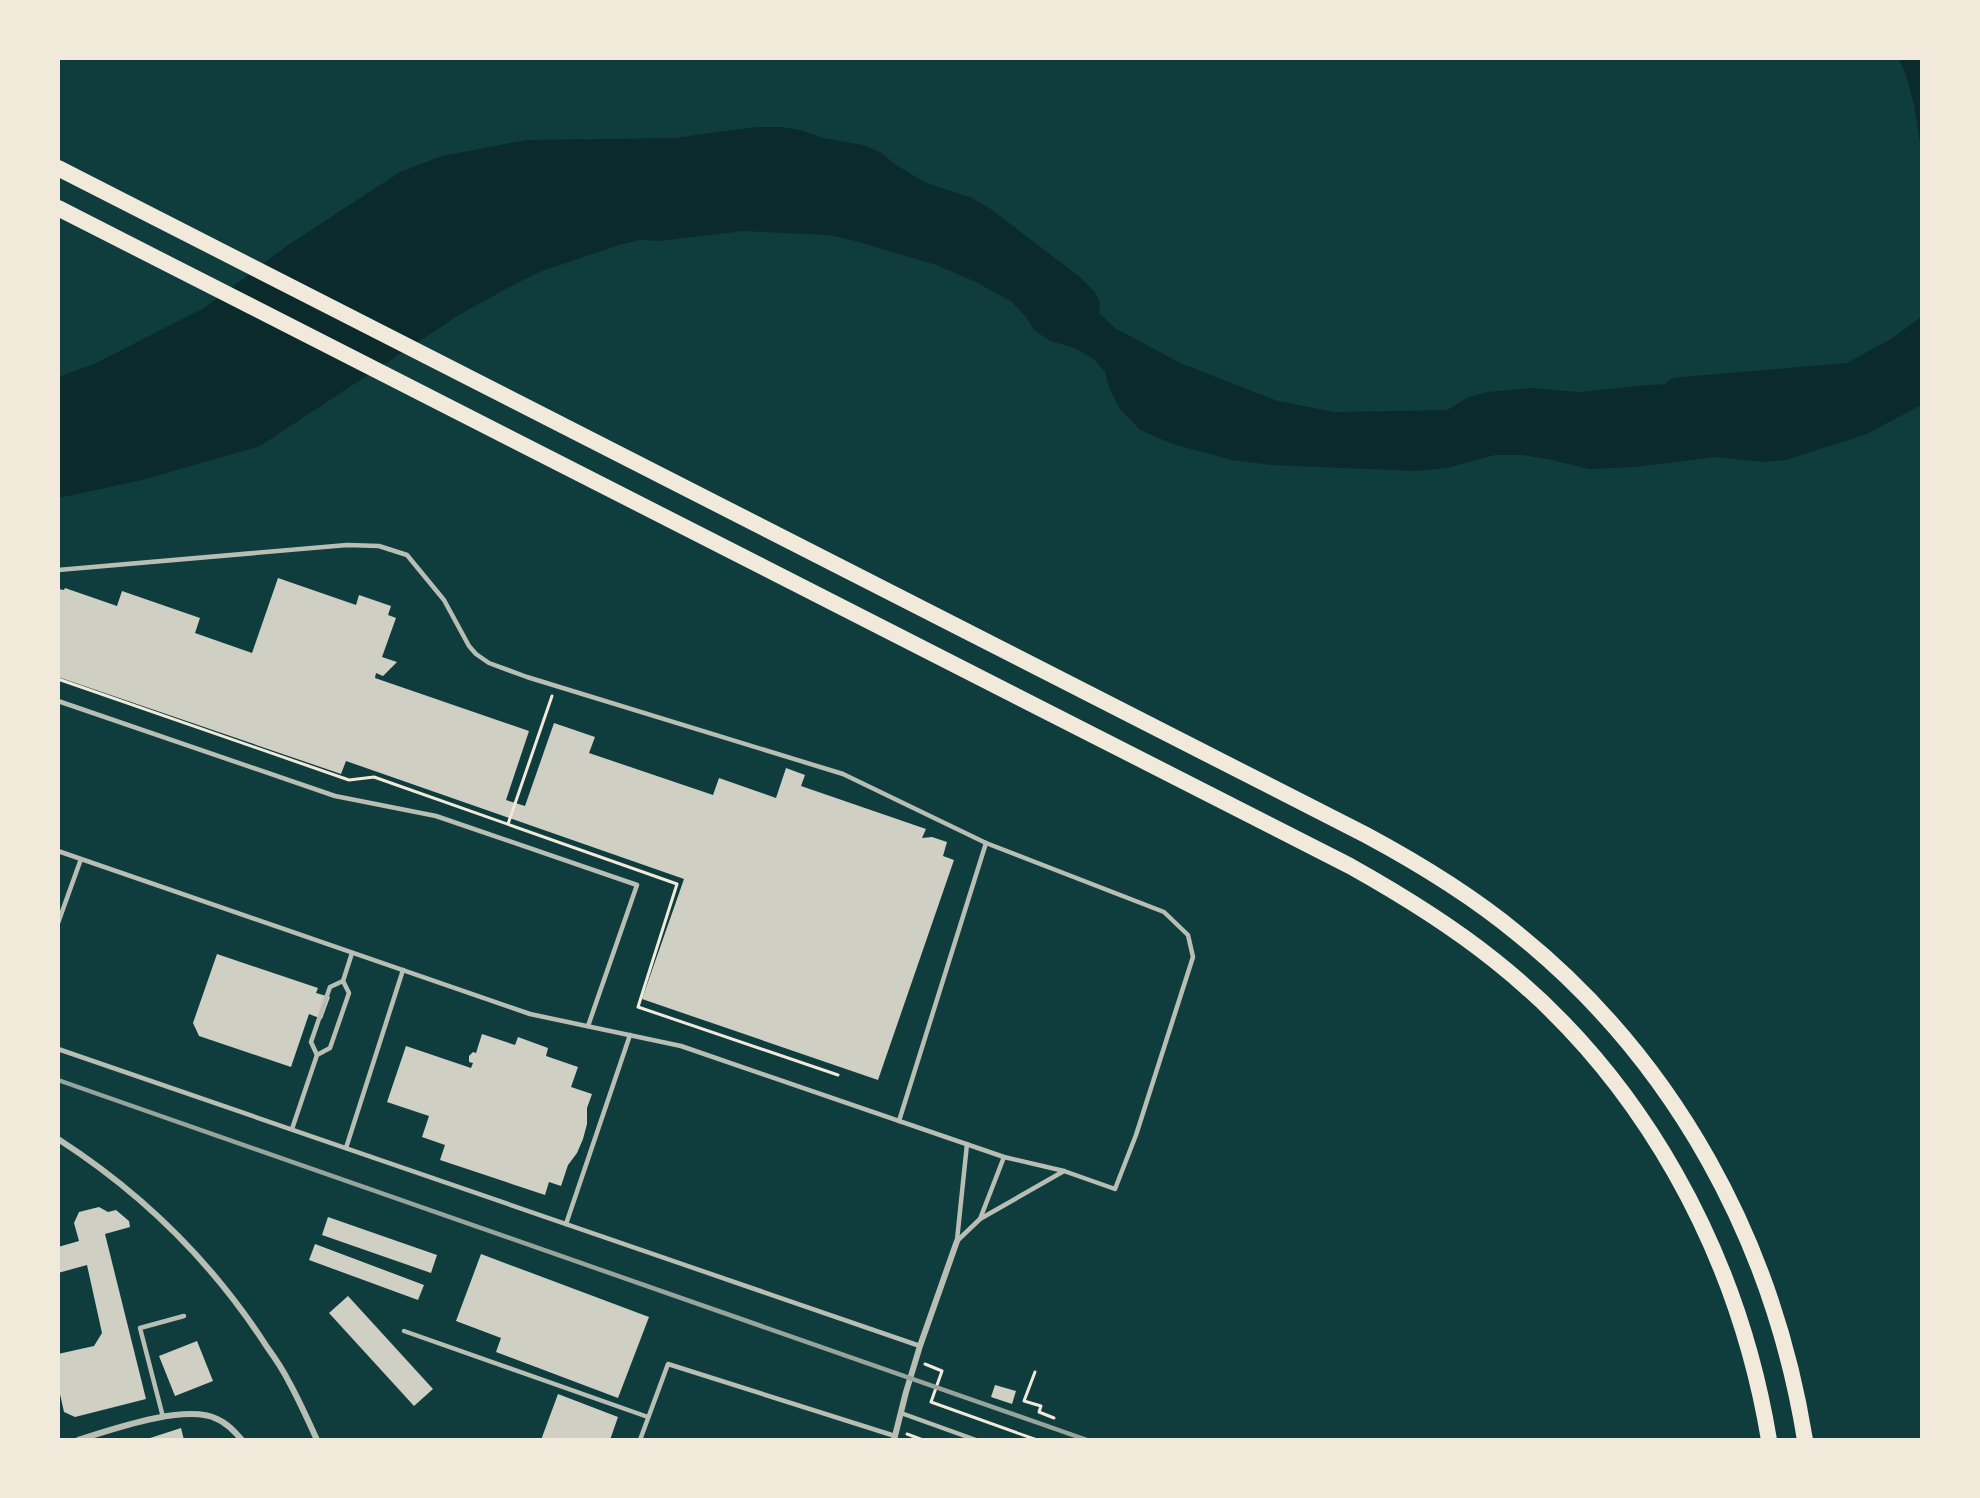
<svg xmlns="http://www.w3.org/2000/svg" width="1980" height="1498" font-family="Jost,sans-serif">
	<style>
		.water { fill: #0a2a2b }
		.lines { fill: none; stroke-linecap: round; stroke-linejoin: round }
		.river { stroke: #0a2a2b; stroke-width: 33 }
		.building { fill: #cfcfc3 }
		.path { stroke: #f1e9da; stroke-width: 3 }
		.service { stroke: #b8beb3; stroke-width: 4.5 }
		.minor { stroke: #b8beb3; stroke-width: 6 }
		.trunk { stroke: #f1e9da; stroke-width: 16 }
		.rail { stroke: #97a49c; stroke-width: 4.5 }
	</style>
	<rect width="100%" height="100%" fill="#0f3d3e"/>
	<g class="water">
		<path d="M 1899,59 L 1921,59 L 1921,150 L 1914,105 L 1906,75 Z"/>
		<path d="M 756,127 L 782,127 L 800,130 L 823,138 L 863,145 L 882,153 L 893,163 L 924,182 L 972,198 L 992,210 L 1081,278 L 1095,292 L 1100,302 L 1099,313 L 1115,328 L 1180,363 L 1278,401 L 1334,412 L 1447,410 L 1469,397 L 1487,392 L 1532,388 L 1579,392 L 1648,385 L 1698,383 L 1733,393 L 1750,394 L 1788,390 L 1800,388 L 1842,371 L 1886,343 L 1922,316 L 1921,405 L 1867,434 L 1786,460 L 1763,462 L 1715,457 L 1636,467 L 1589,469 L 1548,459 L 1523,455 L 1495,455 L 1447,468 L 1416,471 L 1272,465 L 1232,460 L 1173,444 L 1140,430 L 1120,409 L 1110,390 L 1105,372 L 1095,360 L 1075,348 L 1050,341 L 1034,330 L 1026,317 L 1012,302 L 976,282 L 936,265 L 852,240 L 828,235 L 743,231 L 661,241 L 640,240 L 619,245 L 542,271 L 517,283 L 459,315 L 260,446 L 142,480 L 59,498 L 58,377 L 94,364 L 204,308 L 288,245 L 400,172 L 442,156 L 526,140 L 674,138 Z"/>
	</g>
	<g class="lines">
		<path class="river" d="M 1678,394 L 1852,379 L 1922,341"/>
	</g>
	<g class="building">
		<path d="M 278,578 L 356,605 L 359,595 L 391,606 L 388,615 L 396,618 L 382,657 L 397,662 L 383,676 L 376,673 L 375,678 L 529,731 L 506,800 L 525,806 L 554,723 L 595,737 L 589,753 L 713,795 L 719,778 L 776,798 L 786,768 L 805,775 L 801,786 L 926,829 L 922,838 L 932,837 L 947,842 L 943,856 L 954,860 L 878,1080 L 642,999 L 684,879 L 346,761 L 341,774 L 58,677 L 58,589 L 64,590 L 65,588 L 117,606 L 122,591 L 200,618 L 195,633 L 252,653 Z"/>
		<path d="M 217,954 L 318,988 L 316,993 L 330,997 L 322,1019 L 309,1014 L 291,1067 L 199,1036 L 193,1023 Z"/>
		<path d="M 482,1034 L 515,1045 L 518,1037 L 548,1048 L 546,1056 L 578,1067 L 571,1087 L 592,1094 L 587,1108 L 587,1124 L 583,1139 L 577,1153 L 568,1165 L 561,1186 L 549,1182 L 545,1195 L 440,1160 L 445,1145 L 422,1137 L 429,1116 L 387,1102 L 406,1046 L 471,1068 L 473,1063 L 469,1062 L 469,1056 L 473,1052 L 476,1053 Z"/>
		<path d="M 99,1207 L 108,1212 L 116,1210 L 129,1221 L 130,1227 L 105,1234 L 146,1399 L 75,1417 L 64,1412 L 58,1385 L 58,1354 L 94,1346 L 102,1333 L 87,1265 L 58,1273 L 58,1247 L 79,1241 L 74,1223 L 79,1212 Z"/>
		<path d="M 328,1217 L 437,1255 L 431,1273 L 322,1235 Z"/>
		<path d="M 315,1244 L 424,1285 L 418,1300 L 309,1260 Z"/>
		<path d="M 481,1254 L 649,1317 L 618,1398 L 496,1352 L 501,1338 L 456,1321 Z"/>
		<path d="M 348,1296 L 433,1389 L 414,1406 L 329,1313 Z"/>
		<path d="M 197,1341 L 213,1381 L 175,1396 L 159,1356 Z"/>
		<path d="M 995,1385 L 1016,1391 L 1012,1404 L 991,1397 Z"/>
		<path d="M 558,1394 L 618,1417 L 610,1440 L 541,1440 Z"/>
		<path d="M 181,1428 L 184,1440 L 147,1440 L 147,1439 Z"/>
	</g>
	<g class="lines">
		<g class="path">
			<path d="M 58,679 L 349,780 L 374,777 L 677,884 L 638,1007 L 838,1075"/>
			<path d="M 508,824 L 552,696"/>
			<path d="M 925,1364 L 942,1371 L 931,1402 L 1037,1440"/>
			<path d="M 1035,1372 L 1024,1401 L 1041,1406 L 1039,1412 L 1054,1418"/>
			<path d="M 907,1434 L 923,1440"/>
		</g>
		<g class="service">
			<path d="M 58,570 L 347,545 L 379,546 L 407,555 L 444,600 L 469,646 L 476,654 L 489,663 L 527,677 L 843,774 L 986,843 L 1164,912 L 1188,935 L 1193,957 L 1136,1135 L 1115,1189 L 1064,1171 L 1004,1157 L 681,1046 L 530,1014 L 58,851"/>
			<path d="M 58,701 L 335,796 L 436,816 L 637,885 L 588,1026"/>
			<path d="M 58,923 L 81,859"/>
			<path d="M 58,1049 L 920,1346"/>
			<path d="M 317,1055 L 311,1042 L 330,987 L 343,981"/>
			<path d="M 899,1121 L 986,843"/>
			<path d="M 292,1129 L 317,1055 L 330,1048 L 349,993 L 343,981 L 352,953"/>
			<path d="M 346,1148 L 403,970"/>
			<path d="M 980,1219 L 1064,1171"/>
			<path d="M 566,1224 L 630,1035"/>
			<path d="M 957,1240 L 967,1144"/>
			<path d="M 957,1241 L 980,1219 L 1004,1157"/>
			<path d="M 404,1331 L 648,1417"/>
			<path d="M 901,1413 L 976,1440"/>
			<path d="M 163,1417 L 140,1328 L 184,1316"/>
			<path d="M 640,1440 L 668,1364 L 895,1436"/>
		</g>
		<g class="minor">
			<path d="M 58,1139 C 142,1193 213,1263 267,1347 C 275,1358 283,1370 289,1382 C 299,1400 308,1420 317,1440"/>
			<path d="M 78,1440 C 110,1430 186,1403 217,1419 C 227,1423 235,1432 242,1440"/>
			<path d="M 894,1440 L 906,1392 L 920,1346 L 957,1241"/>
		</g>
		<g class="trunk">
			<path d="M 58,168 L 1366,835 C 1420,864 1471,895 1518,934 C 1675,1061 1773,1241 1805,1440"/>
			<path d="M 58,208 L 1350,866 C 1400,894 1449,924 1494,960 C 1643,1078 1738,1253 1769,1440"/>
		</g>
		<path class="rail" d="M 58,1080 L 1087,1440"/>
	</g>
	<rect width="1980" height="1498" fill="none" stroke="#f1e9da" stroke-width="120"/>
</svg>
